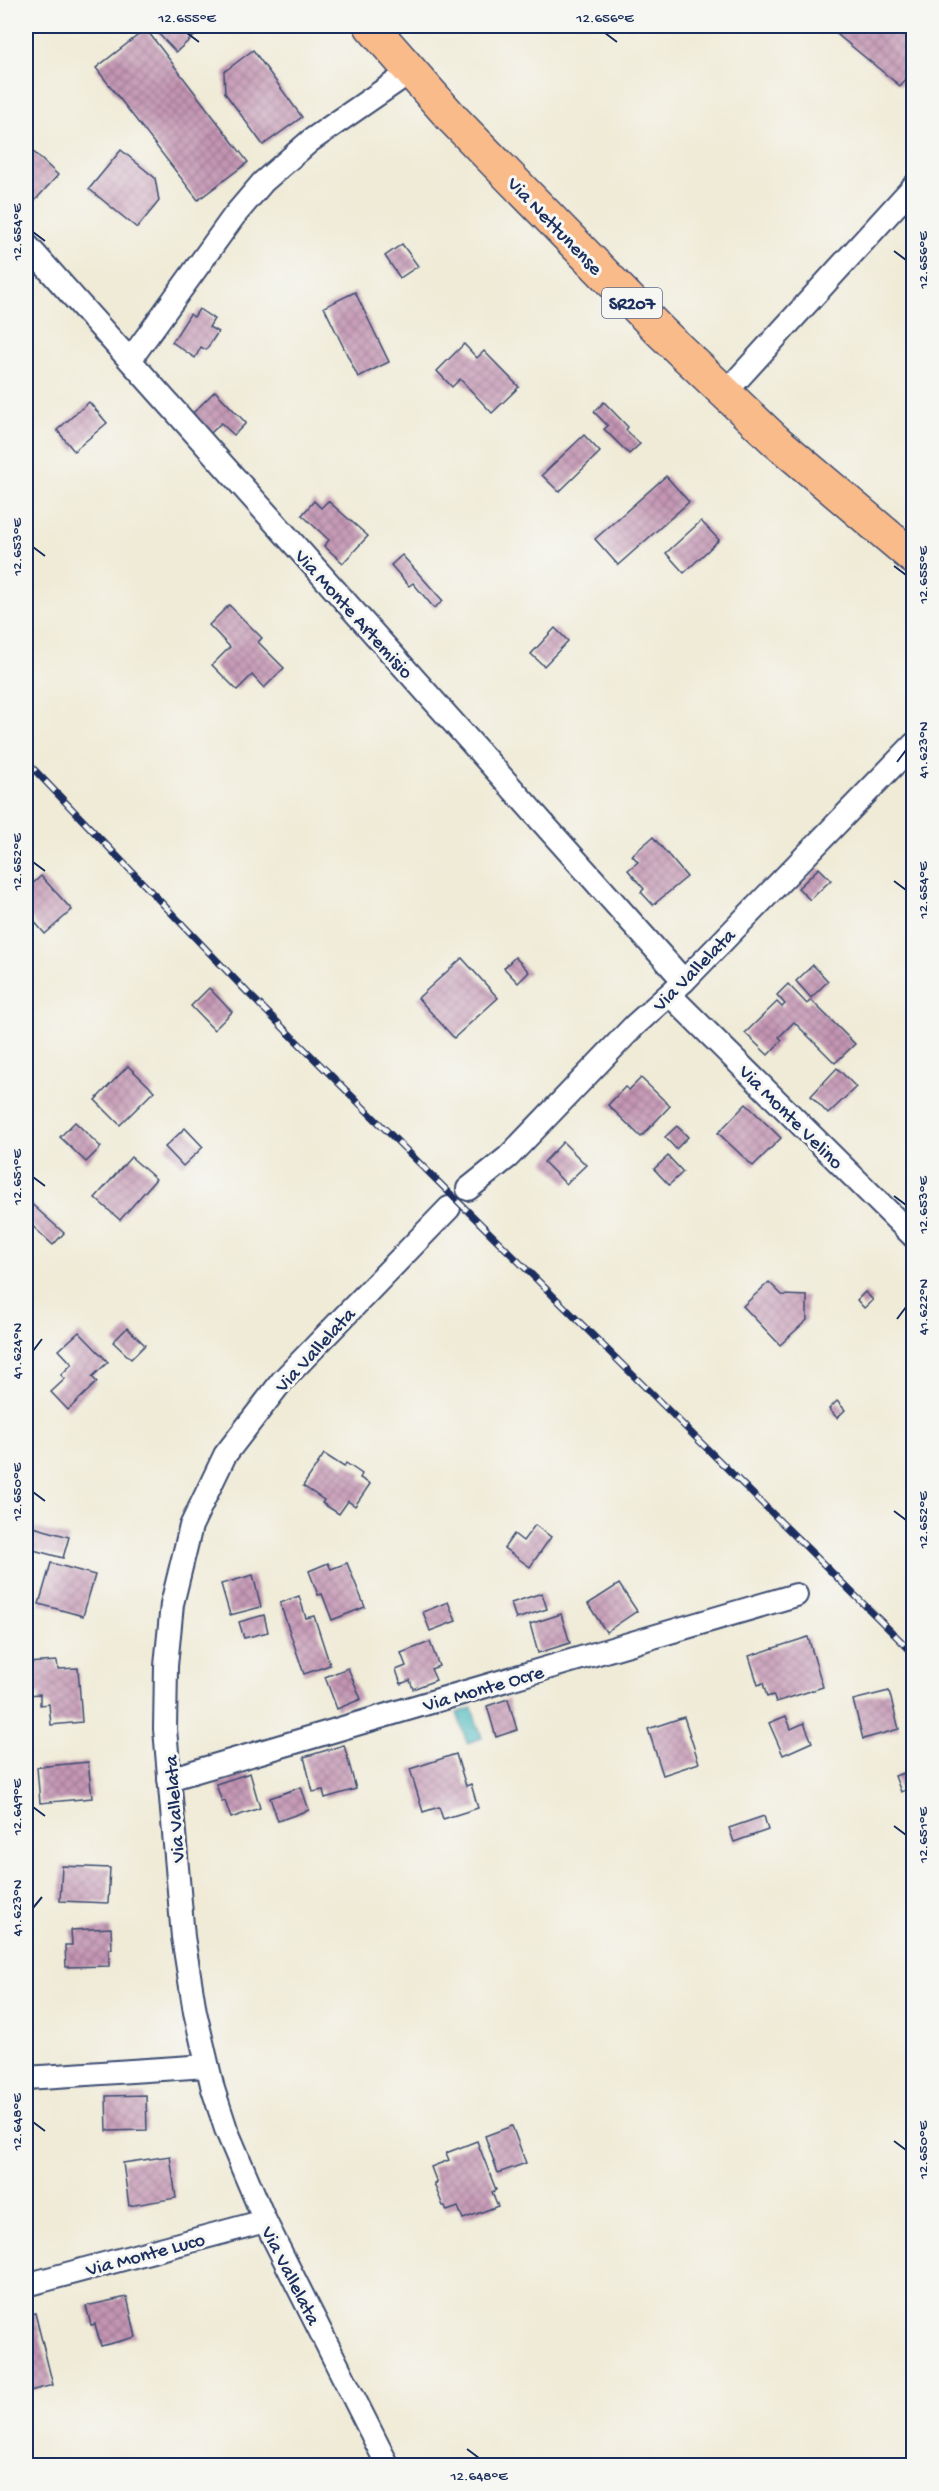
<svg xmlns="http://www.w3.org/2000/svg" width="939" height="2491" font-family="'Gochi Hand',sans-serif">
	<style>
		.water { fill: url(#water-ripples); stroke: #32748e; stroke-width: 1.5 }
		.building { fill: url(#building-cross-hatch) }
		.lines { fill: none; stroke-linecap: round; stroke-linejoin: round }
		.street-casing { stroke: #3b4b70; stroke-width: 26 }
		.primary-casing { stroke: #3b4b70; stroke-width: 36 }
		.street { stroke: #fff; stroke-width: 22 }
		.primary { stroke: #fabb8b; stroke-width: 33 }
		.rail-casing { stroke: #1b2f5e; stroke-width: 7 }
		.rail { stroke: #f6f6f2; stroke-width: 4.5; stroke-dasharray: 14; stroke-linecap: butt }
		.ticks { fill: none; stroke: #1b2f5e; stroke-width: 2 }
		.labels { text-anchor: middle; stroke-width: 6; stroke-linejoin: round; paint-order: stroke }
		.shield { fill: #f6f6f2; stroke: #5d6b8a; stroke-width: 1.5 }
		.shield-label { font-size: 18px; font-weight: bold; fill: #1b2f5e }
		.street-label { font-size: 20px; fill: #1b2f5e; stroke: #f6f6f2 }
		.neatline { fill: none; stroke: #1b2f5e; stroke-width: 2 }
		.ticks-label { font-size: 15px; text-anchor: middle; fill: #1b2f5e }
	</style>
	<defs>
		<pattern id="water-ripples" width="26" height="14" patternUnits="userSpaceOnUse" patternTransform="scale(1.5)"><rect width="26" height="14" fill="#48b8be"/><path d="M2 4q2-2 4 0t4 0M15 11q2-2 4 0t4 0" fill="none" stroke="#3b969e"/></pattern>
		<pattern id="building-cross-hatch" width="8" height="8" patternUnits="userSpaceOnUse" patternTransform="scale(1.5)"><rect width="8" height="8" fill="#c495b3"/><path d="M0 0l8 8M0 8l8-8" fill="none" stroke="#9e7a95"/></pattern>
	</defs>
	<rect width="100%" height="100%" fill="#f6f6f2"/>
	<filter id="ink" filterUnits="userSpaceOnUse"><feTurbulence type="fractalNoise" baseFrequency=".0167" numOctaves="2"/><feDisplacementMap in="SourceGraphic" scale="12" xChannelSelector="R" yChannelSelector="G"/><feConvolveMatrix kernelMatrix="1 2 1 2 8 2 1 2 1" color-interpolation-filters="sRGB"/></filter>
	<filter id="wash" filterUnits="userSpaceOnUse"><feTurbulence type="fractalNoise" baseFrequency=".008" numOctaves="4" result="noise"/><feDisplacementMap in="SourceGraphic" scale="24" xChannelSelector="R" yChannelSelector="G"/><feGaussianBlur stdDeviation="1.35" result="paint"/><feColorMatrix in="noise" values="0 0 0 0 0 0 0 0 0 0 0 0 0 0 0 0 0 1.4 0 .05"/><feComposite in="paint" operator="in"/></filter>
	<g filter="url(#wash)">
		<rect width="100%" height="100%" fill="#f0ebd7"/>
		<path class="water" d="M 472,1708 L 482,1738 L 467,1743 L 457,1713 Z"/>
		<g id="blocks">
			<g class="building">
				<path d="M 151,26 L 211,26 L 202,29 L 176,52 Z"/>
				<path d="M 827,26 L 914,26 L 914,69 L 900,86 Z"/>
				<path d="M 146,29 L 248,162 L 198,200 L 96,68 Z"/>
				<path d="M 253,50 L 302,117 L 263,145 L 225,93 L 224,72 Z"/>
				<path d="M 26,145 L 58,175 L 30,206 L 26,202 Z"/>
				<path d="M 121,150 L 155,178 L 159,201 L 137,228 L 89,189 Z"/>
				<path d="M 402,244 L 418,266 L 400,278 L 385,256 Z"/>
				<path d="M 355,292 L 389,362 L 358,377 L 324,307 Z"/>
				<path d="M 199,309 L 214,319 L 209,327 L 218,332 L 206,350 L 201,347 L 195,358 L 172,342 L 190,314 L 194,317 Z"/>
				<path d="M 464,344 L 477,358 L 484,351 L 519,387 L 492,413 L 460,379 L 452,387 L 437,371 Z"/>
				<path d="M 215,391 L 246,423 L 234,435 L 221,423 L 210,434 L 191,415 Z"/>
				<path d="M 89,402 L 107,423 L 74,451 L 57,430 Z"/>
				<path d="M 604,402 L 628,427 L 626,430 L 640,444 L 629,454 L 604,429 L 608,426 L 594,412 Z"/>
				<path d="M 584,435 L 600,452 L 559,492 L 542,475 Z"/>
				<path d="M 666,476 L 689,502 L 618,565 L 595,539 Z"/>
				<path d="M 314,501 L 321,508 L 328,501 L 368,536 L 343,563 L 324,546 L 329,540 L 302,515 Z"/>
				<path d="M 701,521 L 719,540 L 684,573 L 666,553 Z"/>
				<path d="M 402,555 L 443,601 L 434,608 L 413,583 L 409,586 L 391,565 Z"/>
				<path d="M 229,605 L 262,638 L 258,642 L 284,668 L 264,688 L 252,675 L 237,690 L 212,665 L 230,647 L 209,625 Z"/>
				<path d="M 555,628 L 568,641 L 544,666 L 531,654 Z"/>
				<path d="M 653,837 L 687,877 L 653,905 L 641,892 L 644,889 L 628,870 L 638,862 L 632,855 Z"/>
				<path d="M 819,868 L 831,880 L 810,900 L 798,888 Z"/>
				<path d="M 41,876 L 72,910 L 45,934 L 26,912 L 26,890 Z"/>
				<path d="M 515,957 L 529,972 L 518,983 L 504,968 Z"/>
				<path d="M 462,958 L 498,998 L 454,1038 L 418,998 Z"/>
				<path d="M 813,965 L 828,981 L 811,998 L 796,981 Z"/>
				<path d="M 788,984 L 807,1004 L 811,1000 L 855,1044 L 835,1063 L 794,1022 L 779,1037 L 782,1040 L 768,1055 L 745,1033 L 777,1002 L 782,1007 L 785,1004 L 777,995 Z"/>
				<path d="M 209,988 L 232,1012 L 214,1030 L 191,1006 Z"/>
				<path d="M 128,1066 L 154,1091 L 120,1125 L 95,1100 Z"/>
				<path d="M 837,1068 L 856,1087 L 828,1114 L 811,1096 Z"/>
				<path d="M 641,1078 L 670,1106 L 641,1137 L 608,1105 L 625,1087 L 629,1090 Z"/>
				<path d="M 746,1104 L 781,1138 L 753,1166 L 718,1133 Z"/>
				<path d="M 75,1122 L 101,1147 L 86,1162 L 60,1137 Z"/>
				<path d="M 677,1126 L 688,1137 L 676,1149 L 665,1137 Z"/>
				<path d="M 185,1128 L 203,1147 L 183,1166 L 165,1147 Z"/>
				<path d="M 563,1142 L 586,1165 L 566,1184 L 544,1162 Z"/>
				<path d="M 668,1156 L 683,1172 L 669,1185 L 654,1169 Z"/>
				<path d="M 131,1157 L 156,1179 L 120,1220 L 95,1198 Z"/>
				<path d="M 26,1199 L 64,1233 L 53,1245 L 26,1220 Z"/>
				<path d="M 769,1282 L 782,1295 L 807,1296 L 807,1320 L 780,1345 L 743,1306 Z"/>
				<path d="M 865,1292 L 873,1300 L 864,1308 L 857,1300 Z"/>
				<path d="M 127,1328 L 145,1345 L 131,1359 L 113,1342 Z"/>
				<path d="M 79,1332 L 108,1362 L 92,1377 L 97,1382 L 68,1410 L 51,1392 L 65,1379 L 61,1375 L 72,1364 L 59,1350 Z"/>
				<path d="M 837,1401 L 845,1410 L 837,1418 L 829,1409 Z"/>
				<path d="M 324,1454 L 344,1467 L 346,1463 L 362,1474 L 360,1478 L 370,1484 L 355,1506 L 348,1501 L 339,1514 L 322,1503 L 324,1500 L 303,1486 Z"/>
				<path d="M 26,1525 L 69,1537 L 63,1558 L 26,1548 Z"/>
				<path d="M 535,1525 L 551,1537 L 530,1567 L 504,1548 L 514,1534 L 523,1541 Z"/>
				<path d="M 51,1563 L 95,1575 L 83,1616 L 39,1604 Z"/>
				<path d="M 328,1563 L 331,1569 L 347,1563 L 365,1607 L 332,1620 L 322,1594 L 318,1595 L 309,1571 Z"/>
				<path d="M 253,1575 L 261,1607 L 230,1615 L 221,1584 Z"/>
				<path d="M 619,1584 L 637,1611 L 606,1632 L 588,1604 Z"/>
				<path d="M 542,1593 L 547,1609 L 516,1619 L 511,1603 Z"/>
				<path d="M 299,1596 L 306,1618 L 314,1616 L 330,1665 L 304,1674 L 280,1603 Z"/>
				<path d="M 448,1602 L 456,1621 L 430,1631 L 423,1612 Z"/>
				<path d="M 561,1614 L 570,1643 L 538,1653 L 530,1624 Z"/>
				<path d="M 264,1615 L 268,1632 L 244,1638 L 239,1622 Z"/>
				<path d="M 808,1637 L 823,1687 L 776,1702 L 773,1695 L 767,1697 L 763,1683 L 758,1685 L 749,1656 Z"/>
				<path d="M 430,1642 L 439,1666 L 431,1669 L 436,1680 L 413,1689 L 410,1680 L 401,1684 L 396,1670 L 406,1666 L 401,1653 Z"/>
				<path d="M 57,1661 L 58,1669 L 78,1668 L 82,1722 L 51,1725 L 49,1704 L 40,1705 L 40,1694 L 26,1695 L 26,1663 Z"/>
				<path d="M 348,1668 L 361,1699 L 337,1709 L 325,1677 Z"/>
				<path d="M 889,1691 L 899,1729 L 863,1739 L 853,1700 Z"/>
				<path d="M 508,1699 L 517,1730 L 496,1737 L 487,1706 Z"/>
				<path d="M 786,1716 L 791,1729 L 804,1723 L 812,1742 L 783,1755 L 769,1723 Z"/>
				<path d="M 684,1717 L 699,1763 L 663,1775 L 648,1729 Z"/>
				<path d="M 344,1745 L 356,1789 L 325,1798 L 323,1790 L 313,1792 L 304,1757 Z"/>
				<path d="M 456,1754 L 466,1786 L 471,1784 L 478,1808 L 443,1819 L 439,1807 L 423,1812 L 410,1769 Z"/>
				<path d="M 88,1762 L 92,1798 L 40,1803 L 37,1767 Z"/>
				<path d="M 914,1769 L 914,1787 L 901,1792 L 895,1776 Z"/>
				<path d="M 250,1773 L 260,1808 L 231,1818 L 225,1801 L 222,1802 L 216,1784 Z"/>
				<path d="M 301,1787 L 309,1810 L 278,1821 L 270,1798 Z"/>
				<path d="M 764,1816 L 768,1830 L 734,1842 L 729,1828 Z"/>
				<path d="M 62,1866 L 110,1868 L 108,1903 L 60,1901 Z"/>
				<path d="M 111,1928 L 112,1949 L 109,1949 L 109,1966 L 66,1967 L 65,1945 L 72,1945 L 71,1930 Z"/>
				<path d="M 146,2095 L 147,2130 L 107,2131 L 106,2096 Z"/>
				<path d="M 512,2126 L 526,2163 L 498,2173 L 485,2136 Z"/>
				<path d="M 477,2141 L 496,2190 L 492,2192 L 498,2206 L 463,2219 L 458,2207 L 447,2211 L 445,2206 L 443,2206 L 434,2184 L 437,2183 L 431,2167 L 449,2160 L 446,2153 Z"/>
				<path d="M 170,2156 L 176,2198 L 129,2206 L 123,2163 Z"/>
				<path d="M 127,2297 L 136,2337 L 101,2346 L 95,2324 L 91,2325 L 86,2306 Z"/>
				<path d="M 35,2313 L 53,2385 L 26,2392 L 26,2315 Z"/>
			</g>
		</g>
	</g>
	<g filter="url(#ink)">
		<use href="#blocks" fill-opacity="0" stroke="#3b4b70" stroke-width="1.5"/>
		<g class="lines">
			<defs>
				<g id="street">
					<path d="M 26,244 L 684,981"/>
					<path d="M 130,360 L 234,216 L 263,182 L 310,141 L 410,72"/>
					<path d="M 725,393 L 914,186"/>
					<path d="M 670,995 L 914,1237"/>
					<path d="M 468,1189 L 508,1157 L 635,1025 L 684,981 L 914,744"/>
					<path d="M 169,1779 L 796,1595"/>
					<path d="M 26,2078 L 207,2066"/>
					<path d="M 26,2285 L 265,2221"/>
					<path d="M 388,2466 L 265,2221 L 226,2129 L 213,2089 L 195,2012 L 183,1937 L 165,1729 L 166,1666 L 172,1604 L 191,1526 L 225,1455 L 282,1381 L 449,1208"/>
				</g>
				<path id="primary" d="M 371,26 L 452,118 L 662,333 L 776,441 L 914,558"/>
			</defs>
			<use href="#street" class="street-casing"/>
			<use href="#primary" class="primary-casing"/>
			<use href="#street" class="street"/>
			<use href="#primary" class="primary"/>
			<defs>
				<path id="rail" d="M 26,761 L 248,993 L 914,1654"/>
			</defs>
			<use href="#rail" class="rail-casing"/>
			<use href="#rail" class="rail"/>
		</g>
	</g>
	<path class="ticks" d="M 187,33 L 199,42M 605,33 L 617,42M 33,232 L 45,241M 894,251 L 906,260M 33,547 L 45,556M 894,566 L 906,575M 897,762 L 906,750M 33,862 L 45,871M 894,881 L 906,890M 33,1177 L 45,1186M 894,1196 L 906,1205M 897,1319 L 906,1307M 33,1351 L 42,1339M 33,1492 L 45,1501M 894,1511 L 906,1520M 33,1807 L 45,1816M 894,1826 L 906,1835M 33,1908 L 42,1897M 33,2122 L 45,2131M 894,2141 L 906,2150M 467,2449 L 479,2458"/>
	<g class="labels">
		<rect class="shield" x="602" y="288" width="60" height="30" rx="4.5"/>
		<g class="shield-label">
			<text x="632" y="309">SR207</text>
		</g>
		<g class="street-label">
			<text transform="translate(556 225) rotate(46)" y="7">Via Nettunense</text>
			<text transform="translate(355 613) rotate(48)" y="7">Via Monte Artemisio</text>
			<text transform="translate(693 969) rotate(-45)" y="7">Via Vallelata</text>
			<text transform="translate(792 1116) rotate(45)" y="7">Via Monte Velino</text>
			<text transform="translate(314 1349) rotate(-47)" y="7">Via Vallelata</text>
			<text transform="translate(483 1687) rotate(-16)" y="7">Via Monte Ocre</text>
			<text transform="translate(173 1809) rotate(-94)" y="7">Via Vallelata</text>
			<text transform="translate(145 2253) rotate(-15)" y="7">Via Monte Luco</text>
			<text transform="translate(292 2275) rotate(63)" y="7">Via Vallelata</text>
		</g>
	</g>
	<rect width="939" height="2491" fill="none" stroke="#f6f6f2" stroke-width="66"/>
	<rect x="33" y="33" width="873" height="2425" class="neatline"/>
	<g class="ticks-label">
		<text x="187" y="22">12.655°E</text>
		<text x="605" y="22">12.656°E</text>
		<text transform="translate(16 232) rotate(-90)" y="5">12.654°E</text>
		<text transform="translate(922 260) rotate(-90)" y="5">12.656°E</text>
		<text transform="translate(16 547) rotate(-90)" y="5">12.653°E</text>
		<text transform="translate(922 575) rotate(-90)" y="5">12.655°E</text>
		<text transform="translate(922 750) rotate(-90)" y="5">41.623°N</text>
		<text transform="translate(16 862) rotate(-90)" y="5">12.652°E</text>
		<text transform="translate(922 890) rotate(-90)" y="5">12.654°E</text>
		<text transform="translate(16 1177) rotate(-90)" y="5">12.651°E</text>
		<text transform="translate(922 1205) rotate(-90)" y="5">12.653°E</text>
		<text transform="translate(922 1307) rotate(-90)" y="5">41.622°N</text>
		<text transform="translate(16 1351) rotate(-90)" y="5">41.624°N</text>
		<text transform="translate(16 1492) rotate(-90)" y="5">12.650°E</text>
		<text transform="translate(922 1520) rotate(-90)" y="5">12.652°E</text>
		<text transform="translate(16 1807) rotate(-90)" y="5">12.649°E</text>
		<text transform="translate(922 1835) rotate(-90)" y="5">12.651°E</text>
		<text transform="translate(16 1908) rotate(-90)" y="5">41.623°N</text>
		<text transform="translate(16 2122) rotate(-90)" y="5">12.648°E</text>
		<text transform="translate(922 2150) rotate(-90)" y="5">12.650°E</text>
		<text x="479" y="2480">12.648°E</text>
	</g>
</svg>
